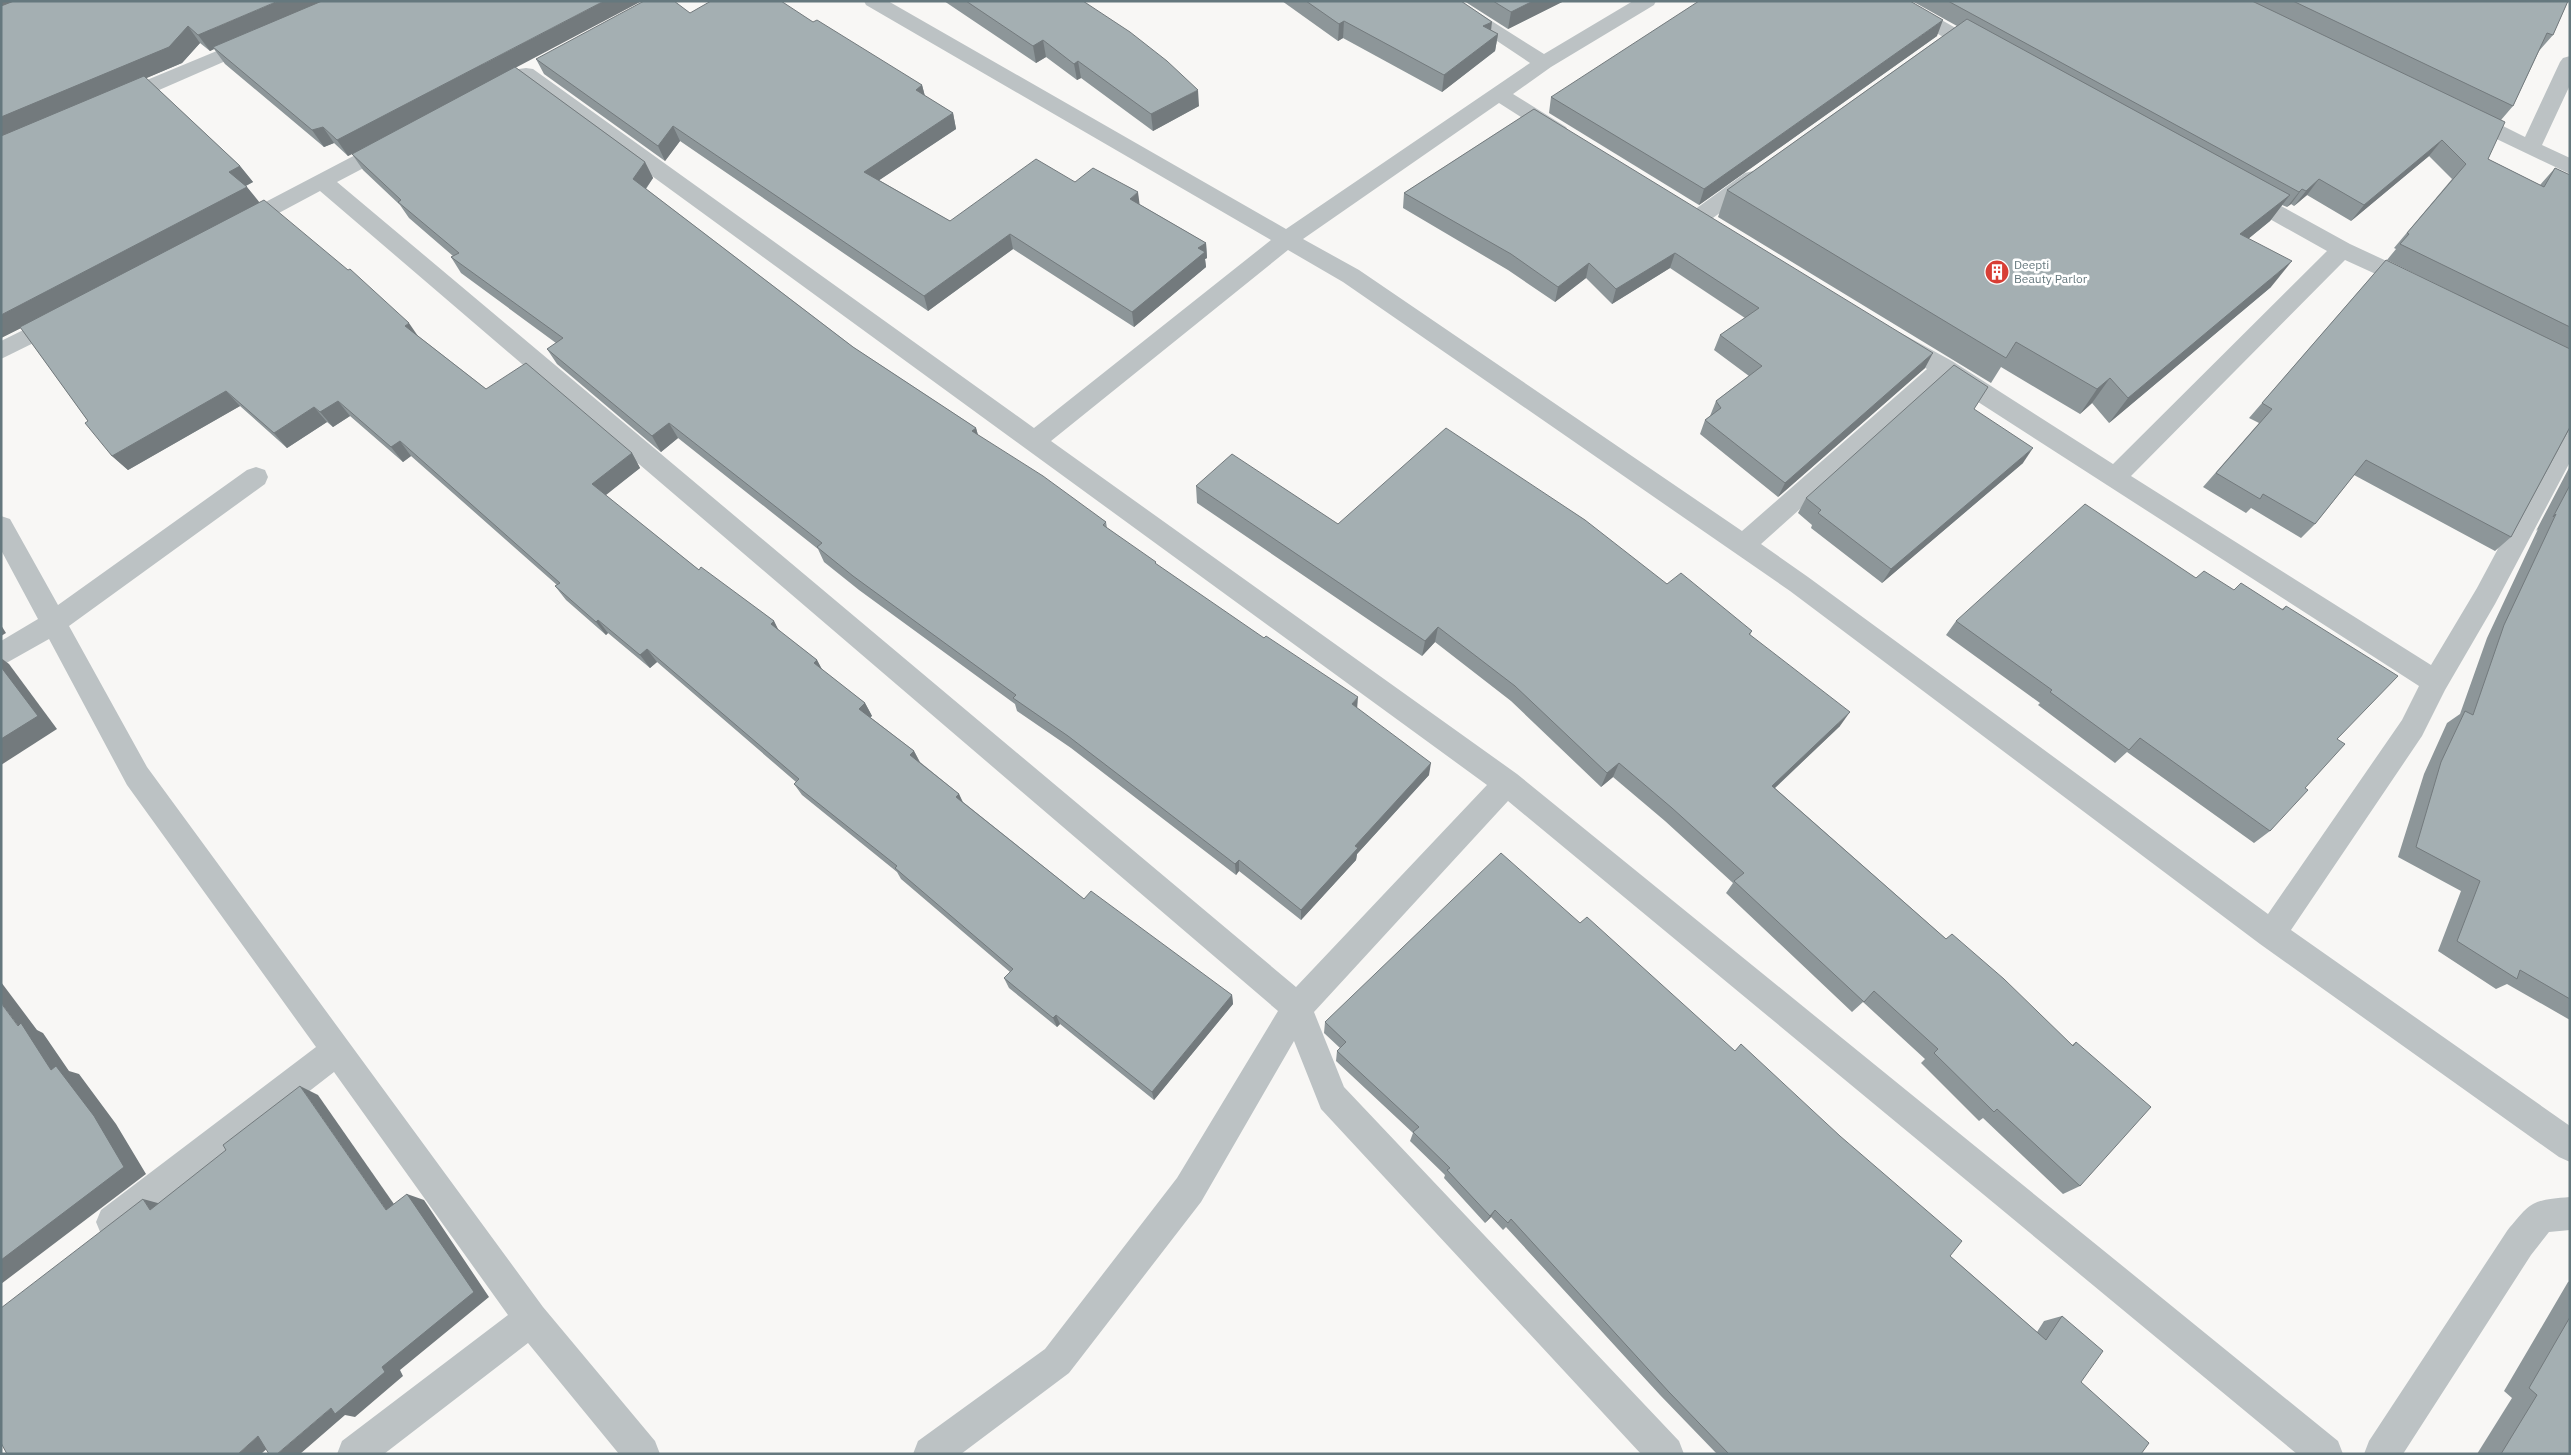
<svg xmlns="http://www.w3.org/2000/svg" width="2571" height="1455" font-family="'IBM Plex Sans',sans-serif">
	<style>
		.lines { fill: none; stroke-linecap: round; stroke-linejoin: round }
		.minor { fill: #bcc2c4; fill-rule: evenodd }
		.wall { fill: #8d9699 }
		.shaded-wall { fill: #737a7d }
		.building { fill: #a4afb2; stroke: #737a7d }
		.labels { text-anchor: middle; stroke-width: 5; stroke-linejoin: round; paint-order: stroke }
		.poi-label { font-size: 12px; fill: #65787e; stroke: #fff; text-anchor: start }
	</style>
	<rect width="100%" height="100%" fill="#f8f7f5"/>
	<g class="lines">
		<g class="minor">
			<path d="M 864,1 L 888,1 L 1286,229 L 1530,63 L 1437,1 L 1460,1 L 1544,54 L 1633,1 L 1656,1 L 1654,5 L 1551,67 L 1513,94 L 1566,127 L 1569,132 L 1566,137 L 1559,139 L 1552,137 L 1499,103 L 1303,239 L 1359,270 L 1742,531 L 1927,369 L 1891,346 L 1887,340 L 1891,334 L 1899,332 L 1952,361 L 2113,464 L 2327,251 L 2236,200 L 2233,195 L 2236,190 L 2244,188 L 2252,190 L 2350,244 L 2421,277 L 2424,283 L 2421,289 L 2413,291 L 2345,260 L 2131,476 L 2431,665 L 2477,588 L 2561,431 L 2570,429 L 2570,462 L 2495,604 L 2445,690 L 2422,736 L 2291,930 L 2570,1126 L 2570,1162 L 2559,1157 L 2260,944 L 1790,591 L 1343,282 L 1288,250 L 1051,441 L 1517,774 L 2338,1441 L 2343,1454 L 2297,1454 L 1508,801 L 1314,1012 L 1344,1087 L 1679,1441 L 1684,1454 L 1641,1454 L 1321,1109 L 1294,1041 L 1201,1202 L 1069,1373 L 961,1454 L 913,1454 L 918,1441 L 1045,1349 L 1177,1178 L 1278,1011 L 320,191 L 247,230 L 239,233 L 231,230 L 228,225 L 231,220 L 384,140 L 391,138 L 398,140 L 401,145 L 398,150 L 337,182 L 1296,987 L 1487,785 L 519,79 L 516,74 L 519,69 L 526,68 L 533,69 L 1034,428 L 1271,240 L 866,5 ZM 1944,380 L 2419,686 L 2402,720 L 2268,914 L 1808,577 L 1761,544 Z"/>
			<path d="M 1884,1 L 1908,1 L 1961,31 L 1964,35 L 1961,39 L 1947,39 L 1886,5 Z"/>
			<path d="M 253,36 L 260,38 L 263,42 L 260,46 L 127,104 L 120,106 L 113,104 L 110,99 L 113,94 Z"/>
			<path d="M 2570,56 L 2570,85 L 2542,145 L 2570,158 L 2570,174 L 2459,121 L 2456,116 L 2459,111 L 2466,109 L 2473,111 L 2525,137 L 2560,62 L 2563,58 Z"/>
			<path d="M 1753,171 L 1761,173 L 1764,178 L 1761,183 L 1706,223 L 1698,225 L 1690,223 L 1687,218 L 1690,213 L 1745,173 Z"/>
			<path d="M 62,311 L 70,313 L 73,319 L 70,325 L 1,359 L 1,341 Z"/>
			<path d="M 256,467 L 265,470 L 268,477 L 265,484 L 69,626 L 147,767 L 543,1307 L 655,1441 L 660,1454 L 619,1454 L 528,1343 L 384,1454 L 337,1454 L 342,1441 L 508,1315 L 334,1072 L 125,1234 L 113,1239 L 101,1234 L 96,1222 L 101,1210 L 316,1047 L 127,785 L 49,639 L 1,666 L 1,641 L 38,619 L 1,550 L 1,516 L 10,519 L 58,605 L 247,470 Z"/>
			<path d="M 2570,1197 L 2570,1230 L 2549,1232 L 2531,1255 L 2403,1454 L 2364,1454 L 2369,1441 L 2507,1231 C 2531,1202 2531,1200 2570,1197 Z"/>
		</g>
	</g>
	<g class="wall">
		<path d="M 1,1 L 516,68 L 645,162 L 653,178 L 646,189 L 853,347 L 976,428 L 978,435 L 1106,522 L 1107,528 L 1156,565 L 1357,708 L 1429,775 L 1357,854 L 1356,860 L 1301,920 L 1239,871 L 1236,875 L 1071,748 L 1017,711 L 1015,704 L 859,590 L 824,562 L 818,549 L 678,438 L 661,452 L 557,364 L 547,349 L 556,343 L 461,273 L 451,257 L 453,256 L 409,218 L 400,205 L 363,170 L 352,154 L 348,156 L 334,143 L 324,147 L 225,64 L 214,49 L 210,51 L 200,43 L 182,63 L 146,78 L 240,166 L 253,182 L 246,186 L 259,203 L 418,336 L 486,389 L 632,453 L 640,468 L 605,495 L 699,570 L 774,621 L 778,630 L 817,660 L 822,670 L 865,703 L 872,716 L 870,717 L 914,751 L 920,762 L 959,794 L 963,802 L 1084,899 L 1232,995 L 1233,1004 L 1154,1100 L 1060,1024 L 1057,1027 L 1009,988 L 1004,978 L 1010,972 L 901,879 L 897,872 L 802,795 L 794,784 L 796,782 L 657,662 L 650,668 L 608,633 L 606,635 L 566,600 L 555,586 L 557,585 L 411,456 L 403,462 L 350,416 L 333,427 L 327,422 L 287,448 L 240,406 L 128,470 L 112,456 L 88,421 L 21,328 L 1,338 Z"/>
		<path d="M 944,1 L 1083,1 L 1199,106 L 1153,131 L 1081,78 L 1077,80 L 1046,57 L 1036,63 Z"/>
		<path d="M 1282,1 L 1461,1 L 1491,30 L 1498,34 L 1495,51 L 1442,92 L 1343,38 L 1338,41 Z"/>
		<path d="M 1464,1 L 1564,1 L 1508,29 Z"/>
		<path d="M 1912,1 L 2568,1 L 2553,35 L 2539,51 L 2513,106 L 2501,120 L 2488,159 L 2540,185 L 2555,168 L 2570,175 L 2570,428 L 2511,537 L 2495,551 L 2354,475 L 2315,524 L 2301,538 L 2251,508 L 2246,513 L 2203,487 L 2259,423 L 2249,418 L 2386,260 L 2458,295 L 2387,260 L 2396,249 L 2394,248 L 2452,179 L 2429,156 L 2351,221 L 2307,195 L 2294,206 L 2291,204 L 2287,207 L 2282,205 L 2270,221 L 2248,239 L 2271,287 L 2109,423 L 2092,403 L 2080,414 L 2001,367 L 1991,383 L 1718,217 L 1727,190 L 1957,26 Z"/>
		<path d="M 690,13 L 813,22 L 922,85 L 925,96 L 953,113 L 956,129 L 879,180 L 950,221 L 1075,182 L 1139,204 L 1206,243 L 1207,258 L 1205,259 L 1206,267 L 1134,327 L 1013,249 L 928,311 L 680,141 L 665,161 L 544,74 L 536,59 Z"/>
		<path d="M 1937,36 L 1699,205 L 1549,113 L 1551,97 Z"/>
		<path d="M 1534,109 L 1925,368 L 1778,497 L 1700,434 L 1705,420 L 1710,416 L 1716,401 L 1749,376 L 1714,350 L 1720,335 L 1745,318 L 1670,268 L 1612,304 L 1586,278 L 1555,302 L 1508,270 L 1403,208 L 1404,193 Z"/>
		<path d="M 1974,410 L 2023,463 L 1882,583 L 1811,528 L 1812,525 L 1798,513 L 1806,498 Z"/>
		<path d="M 2570,466 L 2570,1020 L 2507,984 L 2496,989 L 2438,951 L 2461,891 L 2398,857 L 2424,774 L 2447,723 L 2460,714 L 2487,638 L 2538,529 L 2536,531 Z"/>
		<path d="M 1196,486 L 1338,524 L 1667,584 L 1752,631 L 1750,635 L 1840,726 L 1775,788 L 1946,939 L 2072,1045 L 2076,1042 L 2080,1186 L 2063,1194 L 1983,1118 L 1979,1121 L 1921,1063 L 1925,1059 L 1863,1002 L 1852,1012 L 1726,893 L 1733,883 L 1665,821 L 1613,777 L 1601,787 L 1511,701 L 1435,642 L 1422,656 L 1197,503 Z"/>
		<path d="M 2196,578 L 2234,590 L 2282,609 L 2286,606 L 2337,739 L 2305,788 L 2270,831 L 2254,843 L 2127,752 L 2115,763 L 2038,705 L 2040,703 L 1946,635 L 1956,621 Z"/>
		<path d="M 1325,1022 L 1950,1256 L 2037,1332 L 2044,1321 L 2062,1316 L 2081,1382 L 2141,1454 L 1717,1454 L 1660,1395 L 1506,1227 L 1503,1230 L 1491,1217 L 1485,1223 L 1444,1178 L 1445,1175 L 1410,1141 L 1413,1133 L 1336,1061 L 1337,1051 L 1340,1048 L 1324,1033 Z"/>
		<path d="M 2570,1281 L 2570,1454 L 2477,1454 L 2512,1398 L 2504,1391 L 2568,1282 Z"/>
	</g>
	<g class="shaded-wall">
		<path d="M 1,1 L 25,1 L 1,11 Z"/>
		<path d="M 278,1 L 328,1 L 213,47 L 214,49 L 210,51 L 198,35 Z"/>
		<path d="M 604,1 L 642,1 L 348,156 L 337,140 Z"/>
		<path d="M 1533,1 L 1564,1 L 1508,29 L 1511,12 Z"/>
		<path d="M 1943,20 L 1937,36 L 1699,205 L 1704,189 Z"/>
		<path d="M 1344,21 L 1343,38 L 1338,41 L 1339,24 Z"/>
		<path d="M 1492,22 L 1490,39 L 1483,26 Z"/>
		<path d="M 188,26 L 200,43 L 182,63 L 1,140 L 1,117 Z"/>
		<path d="M 1498,34 L 1495,51 L 1442,92 L 1444,75 Z"/>
		<path d="M 1043,40 L 1046,57 L 1036,63 L 1033,46 Z"/>
		<path d="M 1078,61 L 1081,78 L 1077,80 L 1074,64 Z"/>
		<path d="M 922,85 L 926,101 L 916,90 Z"/>
		<path d="M 1198,90 L 1199,106 L 1153,131 L 1151,114 Z"/>
		<path d="M 953,113 L 956,129 L 869,187 L 864,172 Z"/>
		<path d="M 673,126 L 680,141 L 665,161 L 658,146 Z"/>
		<path d="M 323,127 L 334,143 L 324,147 L 312,130 Z"/>
		<path d="M 2442,140 L 2429,156 L 2351,221 L 2364,205 Z"/>
		<path d="M 645,162 L 653,178 L 641,195 L 633,179 Z"/>
		<path d="M 240,166 L 253,182 L 241,188 L 229,172 Z"/>
		<path d="M 2319,179 L 2307,195 L 2294,206 L 2306,191 Z"/>
		<path d="M 247,187 L 260,203 L 25,326 L 1,338 L 1,315 Z"/>
		<path d="M 2302,189 L 2291,204 L 2287,207 L 2299,192 Z"/>
		<path d="M 1138,192 L 1140,207 L 1130,199 Z"/>
		<path d="M 2290,195 L 2270,221 L 2221,261 L 2240,234 Z"/>
		<path d="M 1010,234 L 1013,249 L 928,311 L 924,296 Z"/>
		<path d="M 1206,243 L 1207,258 L 1205,259 L 1206,267 L 1134,327 L 1132,312 L 1198,248 Z"/>
		<path d="M 1675,253 L 1670,268 L 1612,304 L 1616,289 Z"/>
		<path d="M 2292,261 L 2271,287 L 2109,423 L 2128,398 Z"/>
		<path d="M 1589,263 L 1586,278 L 1555,302 L 1558,287 Z"/>
		<path d="M 409,323 L 420,339 L 405,326 Z"/>
		<path d="M 1933,353 L 1925,368 L 1778,497 L 1785,483 Z"/>
		<path d="M 2110,378 L 2092,403 L 2080,414 L 2097,389 Z"/>
		<path d="M 226,391 L 240,406 L 128,470 L 112,456 Z"/>
		<path d="M 338,401 L 350,416 L 333,427 L 320,412 Z"/>
		<path d="M 314,407 L 327,422 L 287,448 L 274,433 Z"/>
		<path d="M 669,423 L 678,438 L 661,452 L 652,436 Z"/>
		<path d="M 976,428 L 980,443 L 972,431 Z"/>
		<path d="M 400,441 L 411,456 L 403,462 L 391,447 Z"/>
		<path d="M 2033,448 L 2023,463 L 1882,583 L 1891,569 Z"/>
		<path d="M 632,453 L 640,468 L 601,499 L 592,484 Z"/>
		<path d="M 598,620 L 608,633 L 606,635 L 596,622 Z"/>
		<path d="M 774,621 L 781,635 L 771,624 Z"/>
		<path d="M 1,625 L 6,633 L 1,636 Z"/>
		<path d="M 1438,627 L 1435,642 L 1422,656 L 1425,641 Z"/>
		<path d="M 647,649 L 657,662 L 650,668 L 640,655 Z"/>
		<path d="M 1,658 L 9,664 L 57,729 L 1,765 Z"/>
		<path d="M 817,660 L 824,673 L 814,663 Z"/>
		<path d="M 1358,697 L 1357,710 L 1352,704 Z"/>
		<path d="M 865,703 L 872,716 L 866,721 L 859,709 Z"/>
		<path d="M 1850,712 L 1840,726 L 1763,799 L 1772,786 Z"/>
		<path d="M 914,751 L 920,763 L 910,755 Z"/>
		<path d="M 1431,763 L 1429,775 L 1357,854 L 1356,860 L 1301,920 L 1301,910 L 1355,846 Z"/>
		<path d="M 1619,763 L 1613,777 L 1601,787 L 1607,773 Z"/>
		<path d="M 959,794 L 964,806 L 956,797 Z"/>
		<path d="M 1239,860 L 1239,871 L 1236,875 L 1235,864 Z"/>
		<path d="M 1,982 L 37,1030 L 43,1033 L 69,1071 L 79,1074 L 116,1124 L 146,1174 L 1,1284 L 1,1260 L 51,1070 L 1,1003 Z"/>
		<path d="M 1232,995 L 1233,1004 L 1154,1100 L 1152,1092 Z"/>
		<path d="M 1056,1015 L 1060,1024 L 1057,1027 L 1053,1018 Z"/>
		<path d="M 300,1086 L 318,1095 L 403,1217 L 386,1210 Z"/>
		<path d="M 407,1194 L 424,1200 L 489,1297 L 400,1370 L 403,1376 L 355,1417 L 345,1415 L 300,1454 L 277,1454 L 331,1408 L 382,1367 Z"/>
		<path d="M 143,1199 L 165,1205 L 150,1210 Z"/>
		<path d="M 1495,1210 L 1491,1217 L 1485,1223 L 1490,1216 Z"/>
		<path d="M 258,1436 L 279,1438 L 261,1454 L 238,1454 Z"/>
	</g>
	<g class="building">
		<path d="M 14,1 L 278,1 L 198,35 L 188,26 L 169,47 L 1,117 L 1,6 Z"/>
		<path d="M 322,1 L 604,1 L 337,140 L 323,127 L 312,130 L 213,47 Z"/>
		<path d="M 644,1 L 674,1 L 690,13 L 711,1 L 781,1 L 813,22 L 817,20 L 922,85 L 916,90 L 953,113 L 864,172 L 950,221 L 1036,159 L 1075,182 L 1093,168 L 1138,192 L 1130,199 L 1206,243 L 1198,248 L 1205,252 L 1132,312 L 1010,234 L 924,296 L 673,126 L 658,146 L 536,59 Z"/>
		<path d="M 966,1 L 1083,1 L 1130,32 L 1167,61 L 1198,90 L 1151,114 L 1078,61 L 1074,64 L 1043,40 L 1033,46 Z"/>
		<path d="M 1306,1 L 1461,1 L 1492,22 L 1483,26 L 1498,34 L 1444,75 L 1344,21 L 1339,24 Z"/>
		<path d="M 1493,1 L 1533,1 L 1511,12 Z"/>
		<path d="M 1699,1 L 1910,1 L 1943,20 L 1704,189 L 1551,97 Z"/>
		<path d="M 1948,1 L 2252,1 L 2505,122 L 2488,159 L 2544,187 L 2555,168 L 2570,175 L 2570,327 L 2400,244 L 2409,234 L 2407,233 L 2466,164 L 2442,140 L 2364,205 L 2319,179 L 2306,191 L 2302,189 L 2299,192 Z"/>
		<path d="M 2293,1 L 2568,1 L 2553,35 L 2547,33 L 2513,106 Z"/>
		<path d="M 1967,19 L 2290,195 L 2240,234 L 2292,261 L 2128,398 L 2110,378 L 2097,389 L 2016,342 L 2006,358 L 1727,190 Z"/>
		<path d="M 515,67 L 645,162 L 633,179 L 853,347 L 976,428 L 972,431 L 1043,476 L 1106,522 L 1103,525 L 1156,562 L 1155,563 L 1264,638 L 1266,636 L 1358,697 L 1352,704 L 1431,763 L 1355,846 L 1358,848 L 1301,910 L 1239,860 L 1235,864 L 1068,736 L 1013,698 L 1016,695 L 853,576 L 817,547 L 822,543 L 669,423 L 652,436 L 547,349 L 563,338 L 451,257 L 459,253 L 398,202 L 401,200 L 352,154 Z"/>
		<path d="M 144,76 L 240,166 L 229,172 L 247,187 L 1,315 L 1,136 Z"/>
		<path d="M 1534,109 L 1933,353 L 1785,483 L 1705,420 L 1721,408 L 1716,401 L 1762,366 L 1720,335 L 1759,308 L 1675,253 L 1616,289 L 1589,263 L 1558,287 L 1511,254 L 1404,193 Z"/>
		<path d="M 264,200 L 348,270 L 350,269 L 409,323 L 405,326 L 486,389 L 526,363 L 632,453 L 592,484 L 699,570 L 701,567 L 774,621 L 771,624 L 817,660 L 814,663 L 865,703 L 859,709 L 914,751 L 910,755 L 959,794 L 956,797 L 1084,899 L 1091,891 L 1232,995 L 1152,1092 L 1056,1015 L 1053,1018 L 1004,978 L 1013,969 L 895,868 L 897,866 L 794,784 L 799,779 L 647,649 L 640,655 L 598,620 L 596,622 L 555,586 L 560,583 L 400,441 L 391,447 L 338,401 L 320,412 L 314,407 L 274,433 L 226,391 L 112,456 L 85,423 L 88,421 L 20,327 Z"/>
		<path d="M 2386,260 L 2570,349 L 2570,427 L 2511,537 L 2366,460 L 2315,524 L 2263,494 L 2260,499 L 2216,473 L 2272,409 L 2262,403 Z"/>
		<path d="M 1954,365 L 1988,387 L 1974,409 L 2033,448 L 1891,569 L 1818,513 L 1821,510 L 1806,498 Z"/>
		<path d="M 1446,428 L 1585,520 L 1667,584 L 1681,573 L 1752,631 L 1749,634 L 1850,712 L 1772,786 L 1946,939 L 1952,934 L 2004,979 L 2073,1046 L 2076,1042 L 2151,1107 L 2080,1186 L 1997,1109 L 1994,1112 L 1934,1053 L 1938,1049 L 1874,991 L 1864,1002 L 1734,881 L 1744,873 L 1672,808 L 1619,763 L 1607,773 L 1515,686 L 1438,627 L 1425,641 L 1196,486 L 1232,454 L 1338,524 Z"/>
		<path d="M 2570,485 L 2570,999 L 2520,970 L 2517,979 L 2457,941 L 2480,881 L 2416,847 L 2441,762 L 2465,711 L 2473,715 L 2504,625 L 2556,514 L 2553,517 Z"/>
		<path d="M 2085,504 L 2196,578 L 2204,571 L 2234,590 L 2241,583 L 2283,610 L 2286,606 L 2398,676 L 2337,739 L 2345,744 L 2305,788 L 2308,790 L 2270,831 L 2140,738 L 2129,750 L 2050,692 L 2052,690 L 1956,621 Z"/>
		<path d="M 1,667 L 38,716 L 1,739 Z"/>
		<path d="M 1501,853 L 1580,923 L 1587,917 L 1735,1051 L 1741,1044 L 1840,1136 L 1962,1241 L 1950,1256 L 2046,1340 L 2062,1316 L 2103,1351 L 2081,1382 L 2149,1443 L 2141,1454 L 1729,1454 L 1669,1392 L 1511,1219 L 1508,1223 L 1495,1210 L 1490,1216 L 1447,1170 L 1450,1168 L 1413,1132 L 1419,1127 L 1337,1051 L 1346,1042 L 1325,1022 Z"/>
		<path d="M 1,1003 L 18,1026 L 21,1023 L 51,1070 L 56,1066 L 94,1116 L 124,1167 L 1,1260 Z"/>
		<path d="M 300,1086 L 386,1210 L 407,1194 L 474,1292 L 382,1367 L 385,1372 L 335,1414 L 331,1408 L 277,1454 L 269,1454 L 258,1436 L 238,1454 L 7,1454 L 1,1443 L 1,1308 L 143,1199 L 150,1210 L 226,1150 L 223,1145 Z"/>
		<path d="M 2570,1317 L 2570,1454 L 2501,1454 L 2537,1395 L 2529,1388 Z"/>
	</g>
	<defs>
		<symbol id="building-disc" viewBox="-11 -11 22 22"><circle r="9.5" fill="#d83e35" stroke="#fff"/><path d="M-4-6H4V6H1V3H-1V6H-4ZM-2.5-4.3h1.7v1.8h-1.7ZM.8-4.3h1.7v1.8H.8ZM-2.5-1h1.7V.8h-1.7ZM.8-1h1.7V.8H.8Z" fill="#fff"/></symbol>
	</defs>
	<g fill-rule="evenodd">
		<use href="#building-disc" x="1983" y="258" width="28" height="28"/>
	</g>
	<g class="labels">
		<g class="poi-label">
			<text x="2014" y="269">Deepti<tspan x="2014" dy="14">Beauty Parlor</tspan></text>
		</g>
	</g>
	<rect width="2571" height="1455" fill="none" stroke="#65787e" stroke-width="5"/>
</svg>
